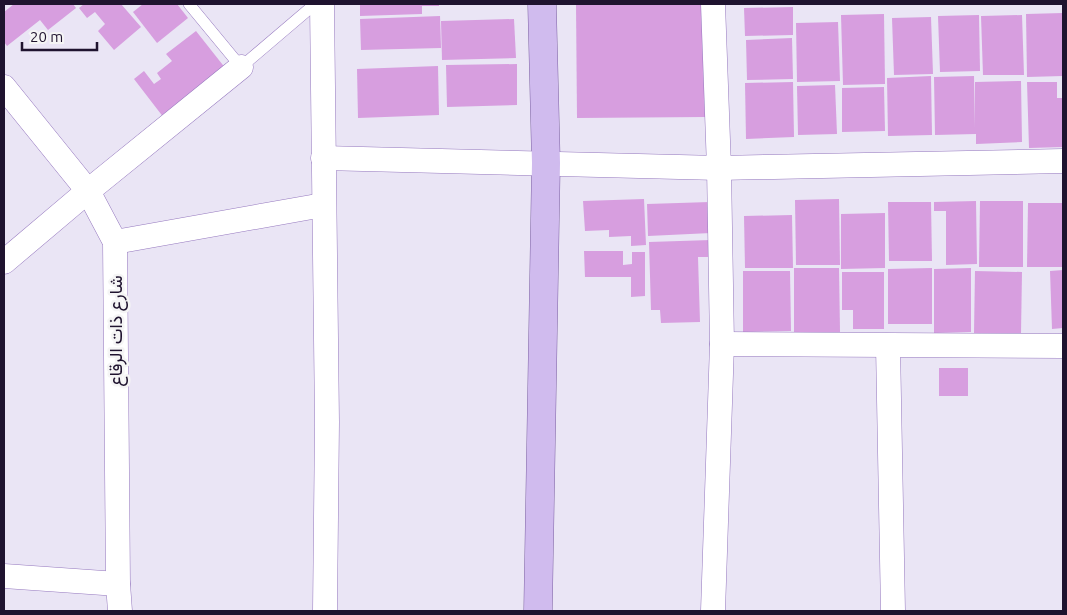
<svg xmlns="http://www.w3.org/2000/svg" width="1067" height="615" font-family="Ubuntu,Vazirmatn,sans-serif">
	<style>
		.building { fill: #d79edf }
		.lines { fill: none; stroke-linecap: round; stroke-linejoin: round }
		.service-casing { stroke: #9578bf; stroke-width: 12 }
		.minor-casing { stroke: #9578bf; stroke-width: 25 }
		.primary-casing { stroke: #7d62a3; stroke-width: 29 }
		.service { stroke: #fff; stroke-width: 11 }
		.minor { stroke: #fff; stroke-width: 24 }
		.primary { stroke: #d0bbee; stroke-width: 28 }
		.labels { text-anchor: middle; stroke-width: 5; stroke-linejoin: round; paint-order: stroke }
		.street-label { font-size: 18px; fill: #1f132f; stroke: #f5f5f5 }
	</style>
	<rect width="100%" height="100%" fill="#eae5f5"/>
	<g class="building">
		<path d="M 14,4 L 73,4 L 76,8 L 48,30 L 40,20 L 7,46 L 4,42 L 4,12 Z"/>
		<path d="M 84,4 L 121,4 L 141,27 L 114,50 L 98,31 L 105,24 L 95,12 L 87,18 L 79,8 Z"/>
		<path d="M 143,4 L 177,4 L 188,18 L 157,43 L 133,12 Z"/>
		<path d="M 360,4 L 439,4 L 439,6 L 422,6 L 422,14 L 360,16 Z"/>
		<path d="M 576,4 L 704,4 L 705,117 L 577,118 Z"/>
		<path d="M 793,7 L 793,35 L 745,36 L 744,8 Z"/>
		<path d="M 1063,13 L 1063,76 L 1027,77 L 1026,14 Z"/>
		<path d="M 884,14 L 885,84 L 843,85 L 841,15 Z"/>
		<path d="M 979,15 L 980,71 L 940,72 L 938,16 Z"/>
		<path d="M 1022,15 L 1024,75 L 983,75 L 981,16 Z"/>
		<path d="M 440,16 L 441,48 L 361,50 L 360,19 Z"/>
		<path d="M 931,17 L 933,74 L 894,75 L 892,18 Z"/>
		<path d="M 514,19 L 516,58 L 442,60 L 441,21 Z"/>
		<path d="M 838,22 L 840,81 L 797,82 L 796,23 Z"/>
		<path d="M 196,31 L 226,69 L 164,118 L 134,79 L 144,71 L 154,84 L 161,79 L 157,73 L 172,61 L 166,54 Z"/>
		<path d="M 792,38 L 793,79 L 747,80 L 746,40 Z"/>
		<path d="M 517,64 L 517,105 L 447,107 L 446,65 Z"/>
		<path d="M 438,66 L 439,115 L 358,118 L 357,69 Z"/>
		<path d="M 931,76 L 932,135 L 888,136 L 887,78 Z"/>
		<path d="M 974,76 L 975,128 L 975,82 L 1021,81 L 1022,142 L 976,144 L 976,134 L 935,135 L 934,77 Z"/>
		<path d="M 793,82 L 794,137 L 746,139 L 745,83 Z"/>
		<path d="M 1027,82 L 1057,82 L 1057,98 L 1063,98 L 1063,147 L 1029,148 Z"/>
		<path d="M 835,85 L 837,134 L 798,135 L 797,86 Z"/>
		<path d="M 884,87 L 885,131 L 842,132 L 842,88 Z"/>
		<path d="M 644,199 L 646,245 L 631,246 L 631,236 L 609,237 L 609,230 L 585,231 L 583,201 Z"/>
		<path d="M 839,199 L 840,265 L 796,265 L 795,200 Z"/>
		<path d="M 976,201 L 977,264 L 946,265 L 946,211 L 934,211 L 934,202 Z"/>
		<path d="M 980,201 L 1023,201 L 1023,267 L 979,267 Z"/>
		<path d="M 710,202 L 711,233 L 648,236 L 647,204 Z"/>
		<path d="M 888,202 L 931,202 L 932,261 L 889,261 Z"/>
		<path d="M 1028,203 L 1063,203 L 1063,267 L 1027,267 Z"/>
		<path d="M 885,213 L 885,268 L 841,269 L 841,214 Z"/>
		<path d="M 792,215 L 793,268 L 745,268 L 744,216 Z"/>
		<path d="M 711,240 L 712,257 L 698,257 L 700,322 L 661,323 L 660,310 L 651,310 L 649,242 Z"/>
		<path d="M 584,251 L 623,251 L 623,265 L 632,264 L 632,252 L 645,252 L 645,296 L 631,297 L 631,277 L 585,277 Z"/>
		<path d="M 794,268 L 839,268 L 840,332 L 794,333 Z"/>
		<path d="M 932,268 L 932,324 L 888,324 L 888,269 Z"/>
		<path d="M 971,268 L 971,332 L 934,333 L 934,269 Z"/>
		<path d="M 1063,270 L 1063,328 L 1052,329 L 1050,271 Z"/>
		<path d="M 743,271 L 790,271 L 791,331 L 743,332 Z"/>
		<path d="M 975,271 L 1022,272 L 1021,333 L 974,333 Z"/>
		<path d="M 842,272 L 884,272 L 884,329 L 853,329 L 853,310 L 842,310 Z"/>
		<rect x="939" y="368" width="29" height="28"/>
	</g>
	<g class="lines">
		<defs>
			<path id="service" d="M 189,4 L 241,67 L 315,4"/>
			<g id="minor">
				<path d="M 322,4 L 327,422 L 325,611"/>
				<path d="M 713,4 L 719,168 L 722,344 L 713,611"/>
				<path d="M 4,87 L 88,191 L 115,242 L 118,584 L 120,611"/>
				<path d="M 323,158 L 719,168 L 1063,161"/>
				<path d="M 115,242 L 323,205"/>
				<path d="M 4,262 L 88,191 L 241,67"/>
				<path d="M 722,344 L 1063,346"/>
				<path d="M 888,346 L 893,611"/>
				<path d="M 4,576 L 118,584"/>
			</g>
			<path id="primary" d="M 538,611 L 546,163 L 542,4"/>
		</defs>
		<use href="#service" class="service-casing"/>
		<use href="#minor" class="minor-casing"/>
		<use href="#primary" class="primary-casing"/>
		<use href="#service" class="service"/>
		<use href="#minor" class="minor"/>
		<use href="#primary" class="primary"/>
	</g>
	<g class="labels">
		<g class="street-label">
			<text transform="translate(116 331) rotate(-90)" y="6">شارع ذات الرقاع</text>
		</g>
	</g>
	<rect width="1067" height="615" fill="none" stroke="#1f132f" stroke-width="10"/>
	<path d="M22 42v8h75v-8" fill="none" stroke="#1f132f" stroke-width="2.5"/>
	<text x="30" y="42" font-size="15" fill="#1f132f" stroke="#f5f5f5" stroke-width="4" paint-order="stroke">20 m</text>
</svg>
